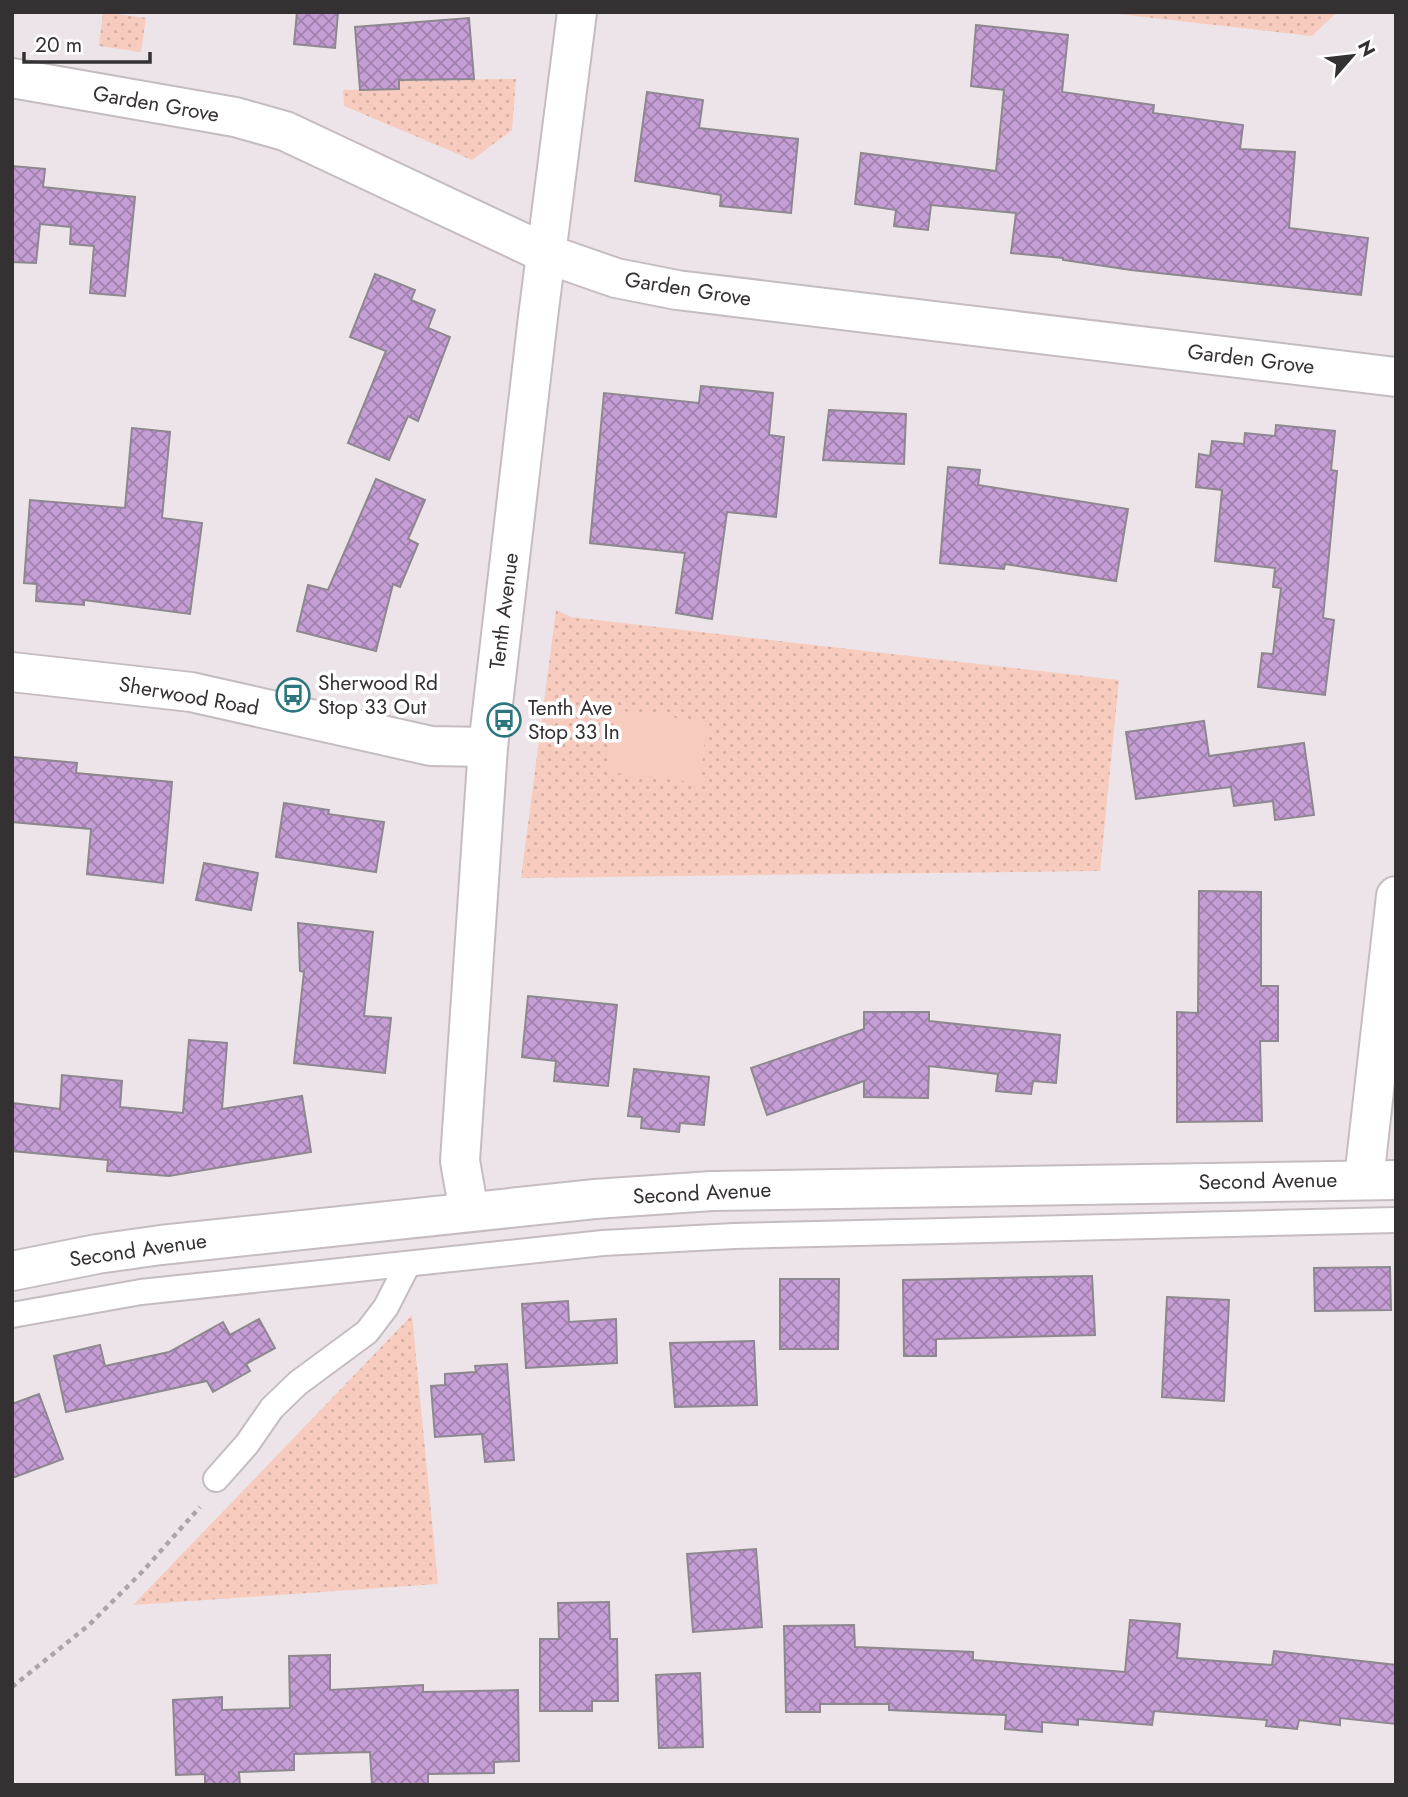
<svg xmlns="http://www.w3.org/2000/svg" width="1408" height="1797" font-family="Jost,sans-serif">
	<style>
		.grass { fill: url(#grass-dots) }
		.garden { fill: #f7ccbe }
		.building { fill: url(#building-cross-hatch); stroke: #8d888f; stroke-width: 2 }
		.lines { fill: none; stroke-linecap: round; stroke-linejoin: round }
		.lane-casing { stroke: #c5bcc1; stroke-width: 28 }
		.street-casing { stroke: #c5bcc1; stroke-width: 42 }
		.path { stroke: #aca5a8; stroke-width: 4.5; stroke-dasharray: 5 5; stroke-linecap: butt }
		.lane { stroke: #fff; stroke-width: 24 }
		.street { stroke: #fff; stroke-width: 38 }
		.labels { text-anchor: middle; stroke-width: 7; stroke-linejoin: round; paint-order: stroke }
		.street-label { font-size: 21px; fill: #353133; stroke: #fff }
		.poi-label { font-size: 21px; fill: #353133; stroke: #fff; text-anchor: start }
	</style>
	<defs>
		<pattern id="grass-dots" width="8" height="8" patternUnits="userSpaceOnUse" patternTransform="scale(1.75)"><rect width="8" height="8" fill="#f7ccbe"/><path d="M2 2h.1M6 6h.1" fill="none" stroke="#d4b0a4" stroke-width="1.8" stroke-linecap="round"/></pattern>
		<pattern id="building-cross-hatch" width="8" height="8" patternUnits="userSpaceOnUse" patternTransform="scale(1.75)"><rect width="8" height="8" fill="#c49ed4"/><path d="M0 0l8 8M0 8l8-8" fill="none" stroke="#a081ad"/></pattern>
	</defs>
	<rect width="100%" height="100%" fill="#ede4e9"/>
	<g class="grass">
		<path d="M 103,12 L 146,18 L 141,52 L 99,46 Z"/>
		<path d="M 1101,12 L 1337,12 L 1312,36 Z"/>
		<path d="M 516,79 L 512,130 L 472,160 L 344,106 L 343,90 L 399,89 L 399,80 Z"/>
		<path d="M 556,610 L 571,617 L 1119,680 L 1100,871 L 521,878 Z"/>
		<path d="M 412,1315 L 438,1584 L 133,1605 Z"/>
	</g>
	<path class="garden" d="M 615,710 L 707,722 L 700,783 L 608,772 Z"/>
	<g class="building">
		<path d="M 297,12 L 338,12 L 335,48 L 294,44 Z"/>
		<path d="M 469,18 L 474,79 L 399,80 L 399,89 L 360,90 L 355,27 Z"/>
		<path d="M 976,25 L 1068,35 L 1062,92 L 1154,105 L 1153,113 L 1243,125 L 1240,149 L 1295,152 L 1289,228 L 1368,238 L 1361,295 L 1131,270 L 1063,260 L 1063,258 L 1011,253 L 1016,213 L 931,205 L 928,230 L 894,226 L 896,210 L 855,204 L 861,153 L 996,171 L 1004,90 L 971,86 Z"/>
		<path d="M 647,92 L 703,100 L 699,128 L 798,139 L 791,213 L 720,206 L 721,195 L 635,181 Z"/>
		<path d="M 12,166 L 45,169 L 43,187 L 135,197 L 125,296 L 90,293 L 94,246 L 70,244 L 71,227 L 40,224 L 36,263 L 12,262 Z"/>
		<path d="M 375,274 L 415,290 L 411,300 L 435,310 L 428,328 L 450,337 L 418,421 L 408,416 L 389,460 L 348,443 L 386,351 L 350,337 Z"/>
		<path d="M 701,386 L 773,393 L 769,435 L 784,437 L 776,517 L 727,512 L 712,619 L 676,613 L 685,553 L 590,543 L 604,393 L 699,403 Z"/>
		<path d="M 829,410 L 906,414 L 904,464 L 823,460 Z"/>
		<path d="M 1276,425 L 1335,431 L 1331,470 L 1337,471 L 1323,618 L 1334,620 L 1325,695 L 1258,687 L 1262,653 L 1273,654 L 1281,588 L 1273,587 L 1275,568 L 1215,561 L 1222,490 L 1196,487 L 1199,454 L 1210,456 L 1212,441 L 1244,444 L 1245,433 L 1275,436 Z"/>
		<path d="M 132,428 L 170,432 L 162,518 L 202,523 L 190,614 L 84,600 L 84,605 L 36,601 L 37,584 L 24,583 L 30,500 L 125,508 Z"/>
		<path d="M 948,467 L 980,470 L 978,485 L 1128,509 L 1116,581 L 1005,564 L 1004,569 L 940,563 Z"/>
		<path d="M 376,479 L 425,500 L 408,539 L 418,544 L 400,587 L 393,584 L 376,651 L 297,631 L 308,585 L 328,590 Z"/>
		<path d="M 1204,721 L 1209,756 L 1304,743 L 1314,815 L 1275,820 L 1273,801 L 1234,806 L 1231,787 L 1136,799 L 1126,732 Z"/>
		<path d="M 12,757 L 77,763 L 76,773 L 172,782 L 163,883 L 87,874 L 91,829 L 12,822 Z"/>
		<path d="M 284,803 L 329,810 L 328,814 L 384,822 L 376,872 L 276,857 Z"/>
		<path d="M 204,863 L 258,873 L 251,910 L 196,900 Z"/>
		<path d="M 1199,891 L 1261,892 L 1261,986 L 1278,986 L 1278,1041 L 1260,1041 L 1262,1121 L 1177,1122 L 1177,1012 L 1198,1013 Z"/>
		<path d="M 298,923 L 373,932 L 364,1016 L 391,1018 L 385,1073 L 294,1063 L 304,972 L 300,971 Z"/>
		<path d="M 528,996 L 617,1005 L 608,1086 L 554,1081 L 556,1061 L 522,1057 Z"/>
		<path d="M 864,1012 L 929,1012 L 929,1021 L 1060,1035 L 1056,1083 L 1033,1081 L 1031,1094 L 996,1091 L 998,1074 L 929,1066 L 928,1098 L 864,1097 L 864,1081 L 767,1115 L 751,1068 L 864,1029 Z"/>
		<path d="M 189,1040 L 227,1043 L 222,1109 L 302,1096 L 311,1152 L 169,1176 L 107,1171 L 108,1160 L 12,1151 L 12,1103 L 60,1109 L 62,1075 L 122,1081 L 120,1107 L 183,1113 Z"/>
		<path d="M 634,1069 L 709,1077 L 704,1125 L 680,1123 L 679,1132 L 641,1128 L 642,1117 L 628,1116 Z"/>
		<path d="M 1390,1267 L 1391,1310 L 1315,1311 L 1314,1268 Z"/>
		<path d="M 1092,1276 L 1095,1335 L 936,1339 L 936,1356 L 904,1356 L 903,1280 Z"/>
		<path d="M 780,1279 L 839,1279 L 838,1349 L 780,1349 Z"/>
		<path d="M 1167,1297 L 1229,1300 L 1224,1401 L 1162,1397 Z"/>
		<path d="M 568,1301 L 569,1322 L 616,1319 L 617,1363 L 526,1368 L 522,1304 Z"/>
		<path d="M 259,1319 L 275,1348 L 246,1364 L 250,1371 L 213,1392 L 207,1381 L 66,1412 L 54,1356 L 100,1345 L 105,1366 L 169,1352 L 223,1322 L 230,1335 Z"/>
		<path d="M 754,1341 L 757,1405 L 675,1407 L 670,1343 Z"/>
		<path d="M 507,1364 L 514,1460 L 485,1462 L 482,1434 L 435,1437 L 431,1386 L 445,1385 L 445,1374 L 476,1372 L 475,1366 Z"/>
		<path d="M 39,1394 L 63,1459 L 12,1478 L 12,1404 Z"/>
		<path d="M 756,1549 L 762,1627 L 693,1632 L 687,1554 Z"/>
		<path d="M 609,1602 L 610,1639 L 617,1639 L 618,1701 L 592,1701 L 592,1711 L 540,1711 L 540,1639 L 559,1639 L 558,1603 Z"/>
		<path d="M 1130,1620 L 1180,1624 L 1177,1658 L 1272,1665 L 1274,1651 L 1396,1665 L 1396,1724 L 1340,1718 L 1340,1725 L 1299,1720 L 1297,1729 L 1266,1726 L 1267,1720 L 1154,1711 L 1152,1725 L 1078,1719 L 1078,1725 L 1042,1722 L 1042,1732 L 1005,1729 L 1006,1715 L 889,1710 L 889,1704 L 820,1704 L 820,1712 L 786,1712 L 784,1626 L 854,1625 L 855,1647 L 973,1652 L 973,1660 L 1125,1672 Z"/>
		<path d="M 330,1655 L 330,1690 L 423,1685 L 423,1692 L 518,1690 L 519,1761 L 494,1762 L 494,1773 L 428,1774 L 428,1785 L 372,1785 L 370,1752 L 294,1754 L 294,1770 L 239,1772 L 240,1785 L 205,1785 L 205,1774 L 176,1775 L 173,1700 L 222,1697 L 222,1710 L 290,1708 L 289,1656 Z"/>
		<path d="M 700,1673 L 703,1747 L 659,1748 L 656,1675 Z"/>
	</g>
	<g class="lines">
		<defs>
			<g id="lane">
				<path d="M 12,1315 L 141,1292 L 603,1243 L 734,1236 L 1396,1220"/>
				<path d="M 216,1479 L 247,1444 L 272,1408 L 298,1383 L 367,1332 L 386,1307 L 408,1264"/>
			</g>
			<g id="street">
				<path d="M 12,78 L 235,117 L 285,131 L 547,254 L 616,278 L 677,290 L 1396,377"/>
				<path d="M 12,672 L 191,692 L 431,746 L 488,747"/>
				<path d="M 1364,1179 L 1396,896"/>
				<path d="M 469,1212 L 460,1161 L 488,747 L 538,317 L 577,12"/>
				<path d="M 12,1271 L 97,1254 L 161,1245 L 595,1199 L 712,1191 L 1396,1180"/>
			</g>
		</defs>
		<use href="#lane" class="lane-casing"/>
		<use href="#street" class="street-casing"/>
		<path class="path" d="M 12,1687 L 89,1625 L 142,1572 L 200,1507"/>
		<use href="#lane" class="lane"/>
		<use href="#street" class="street"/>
	</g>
	<defs>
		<symbol id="bus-ring" viewBox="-11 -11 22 22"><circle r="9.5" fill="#fff" stroke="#2d767d" stroke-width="1.5"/><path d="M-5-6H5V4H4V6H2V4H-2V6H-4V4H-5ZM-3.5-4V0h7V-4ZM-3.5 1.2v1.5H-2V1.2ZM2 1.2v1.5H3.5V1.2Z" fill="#2d767d"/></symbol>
	</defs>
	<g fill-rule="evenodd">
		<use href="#bus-ring" x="274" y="676" width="38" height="38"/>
		<use href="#bus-ring" x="485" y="701" width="38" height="38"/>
	</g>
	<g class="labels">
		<g class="street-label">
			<text transform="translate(156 104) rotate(10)" y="7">Garden Grove</text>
			<text transform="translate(688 289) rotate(9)" y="7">Garden Grove</text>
			<text transform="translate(1251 359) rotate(7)" y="7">Garden Grove</text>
			<text transform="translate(504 611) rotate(-83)" y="7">Tenth Avenue</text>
			<text transform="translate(189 696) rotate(10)" y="7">Sherwood Road</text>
			<text transform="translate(1268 1181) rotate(-1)" y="7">Second Avenue</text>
			<text transform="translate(702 1193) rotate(-3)" y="7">Second Avenue</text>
			<text transform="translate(138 1250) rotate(-8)" y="7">Second Avenue</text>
		</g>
		<g class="poi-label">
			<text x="318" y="690">Sherwood Rd<tspan x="318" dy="24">Stop 33 Out</tspan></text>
			<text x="528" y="715">Tenth Ave<tspan x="528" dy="24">Stop 33 In</tspan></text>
		</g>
	</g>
	<rect width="1408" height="1797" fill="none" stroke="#353133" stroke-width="28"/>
	<g transform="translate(1352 56) rotate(62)" stroke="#ffffff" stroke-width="5" paint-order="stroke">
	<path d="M0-5L12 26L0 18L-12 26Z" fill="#353133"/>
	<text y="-10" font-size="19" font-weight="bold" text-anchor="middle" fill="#353133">N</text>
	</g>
	<path d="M24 52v10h126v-10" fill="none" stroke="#353133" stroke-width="3.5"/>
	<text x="35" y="52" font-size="21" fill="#353133" stroke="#ffffff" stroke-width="5" paint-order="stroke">20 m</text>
</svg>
